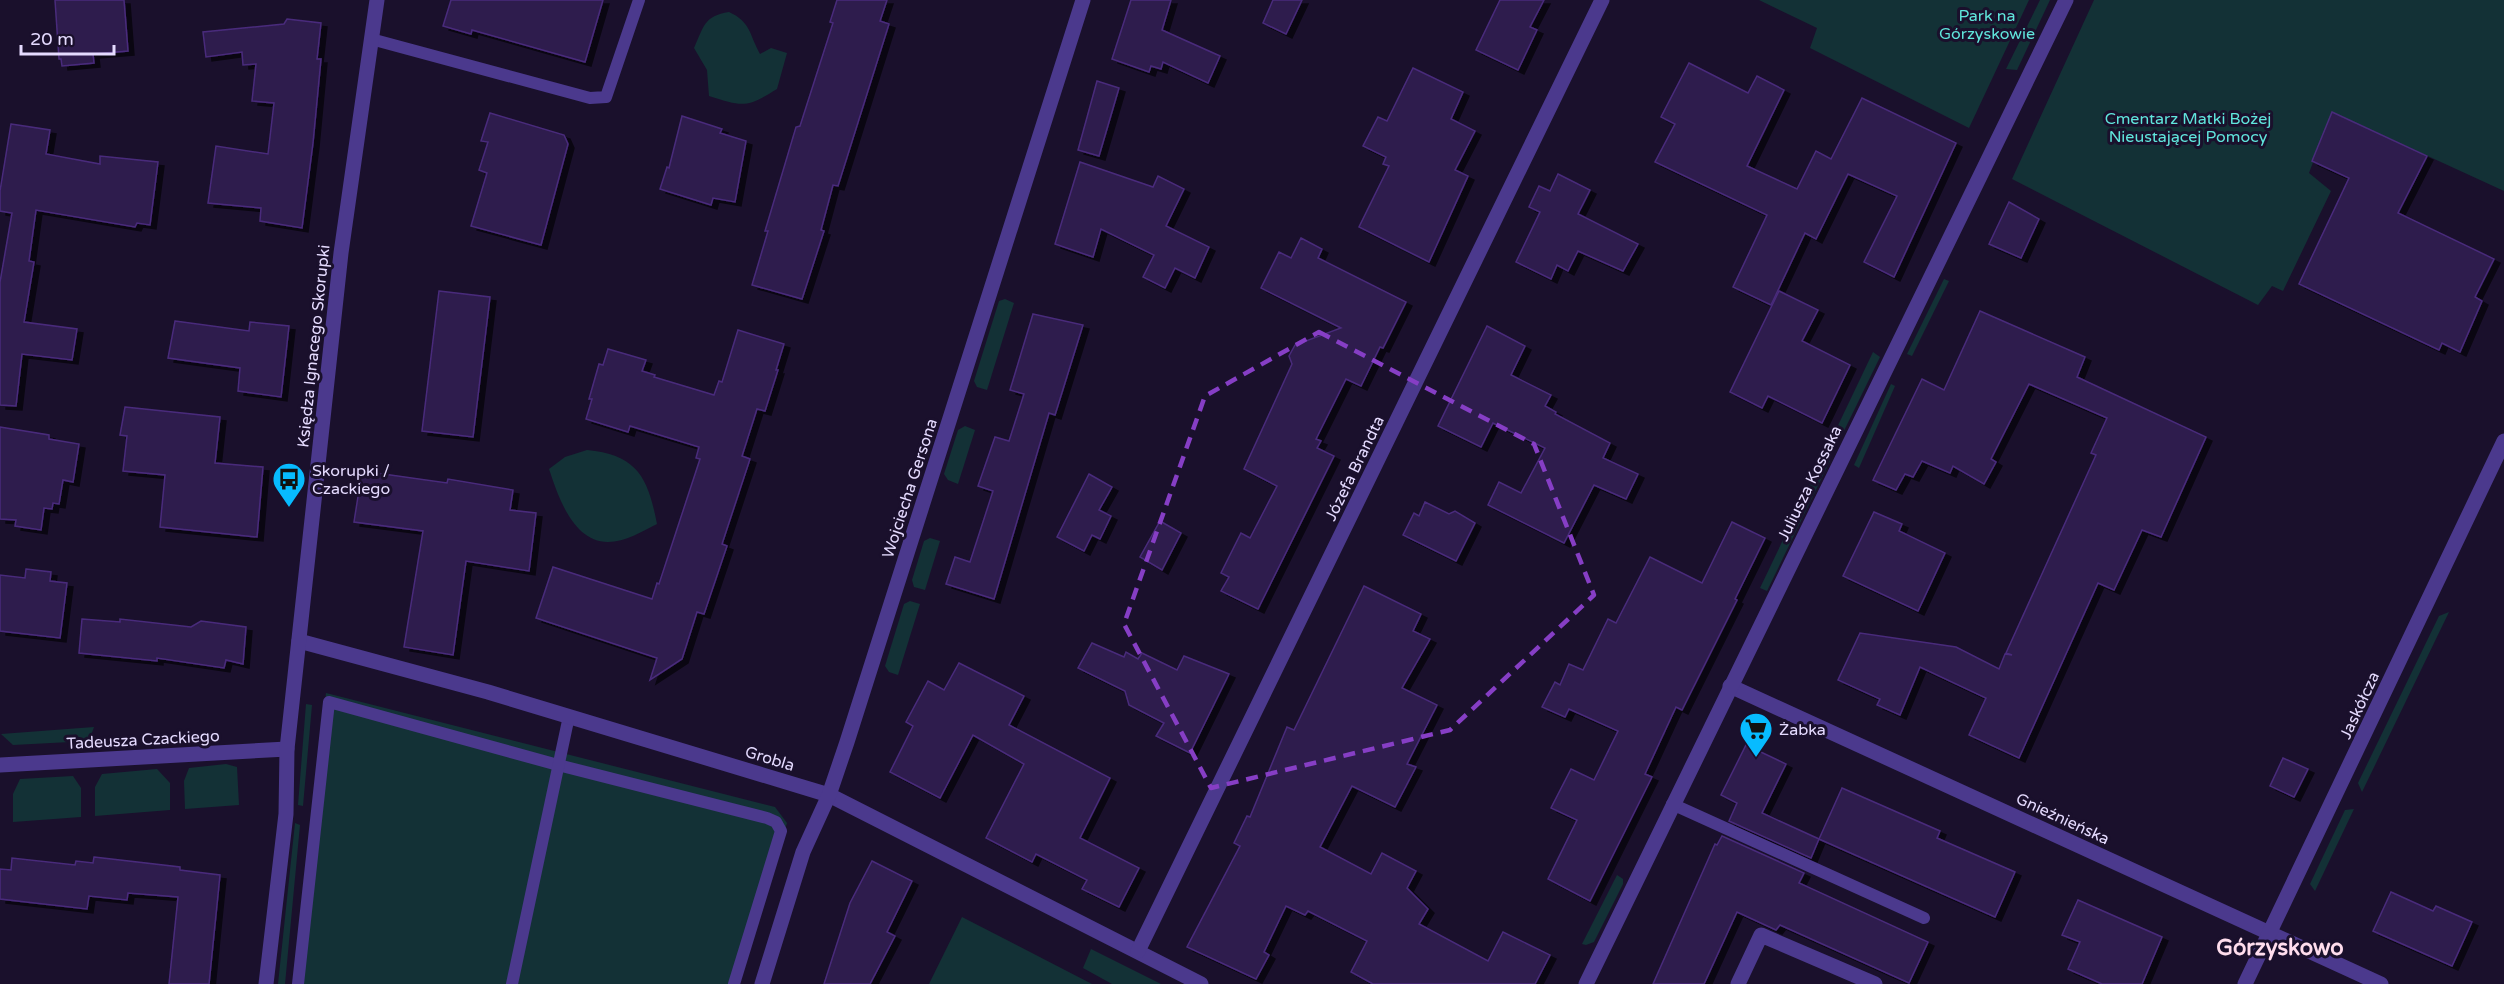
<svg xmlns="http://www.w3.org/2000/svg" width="2504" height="984" font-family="'Varela Round',sans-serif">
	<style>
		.green { fill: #133136 }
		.building { fill: #2e1b4e; stroke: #492c7b; stroke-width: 1.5; filter: url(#shadow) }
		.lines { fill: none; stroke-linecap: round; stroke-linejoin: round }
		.service { stroke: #4b398d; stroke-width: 12 }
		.minor { stroke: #4b398d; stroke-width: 15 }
		.tertiary { stroke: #4b398d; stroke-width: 15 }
		.marked { fill: none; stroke: #863ec5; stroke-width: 4.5; stroke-dasharray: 12 8; stroke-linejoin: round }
		.labels { text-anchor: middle; stroke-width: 6; stroke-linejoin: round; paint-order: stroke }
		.park-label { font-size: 16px; fill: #60e6dc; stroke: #1a102c }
		.street-label { font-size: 16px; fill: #e5dbff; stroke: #1a102c }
		.poi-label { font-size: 16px; fill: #e5dbff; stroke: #1a102c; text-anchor: start }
		.district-label { font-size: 22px; font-weight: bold; fill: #ffdded; stroke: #1a102c }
	</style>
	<defs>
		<filter id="shadow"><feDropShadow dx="6" dy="4" stdDeviation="0" flood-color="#0009"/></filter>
	</defs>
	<rect width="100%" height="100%" fill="#1a102c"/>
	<g class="green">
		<path d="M 1759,0 L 2029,0 L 1969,128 L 1810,48 L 1817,28 Z"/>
		<path d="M 2040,0 L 2050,0 L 2017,70 L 2006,69 Z"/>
		<path d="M 2094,0 L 2504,0 L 2504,191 L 2332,112 L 2309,173 L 2331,191 L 2283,291 L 2272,286 L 2258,305 L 2012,179 Z"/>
		<path d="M 729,12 C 751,22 749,34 760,54 L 771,48 L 787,53 L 777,89 C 746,108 744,107 709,96 L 707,70 L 694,48 C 704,26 704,16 729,12 Z"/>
		<path d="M 1944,279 L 1949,281 L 1912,356 L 1907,354 Z"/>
		<path d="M 1005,299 L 1014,303 L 987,390 L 977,387 L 974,381 L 999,301 Z"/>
		<path d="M 1873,352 L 1880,357 L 1841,437 L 1832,438 Z"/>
		<path d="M 1891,384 L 1895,386 L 1859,468 L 1854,465 Z"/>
		<path d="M 965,426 L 975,430 L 958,484 L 948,480 L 944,474 L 958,430 Z"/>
		<path d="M 587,450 C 638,455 648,478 657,524 C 643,531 625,542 608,542 C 573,542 558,496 549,469 L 565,457 Z"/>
		<path d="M 1825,452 L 1830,461 L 1767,591 L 1760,588 Z"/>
		<path d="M 930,538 L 940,541 L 925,590 L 914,587 L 912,580 L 924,541 Z"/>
		<path d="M 910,601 L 920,604 L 898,675 L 889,672 L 885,666 L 904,604 Z"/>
		<path d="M 2449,612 L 2362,792 L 2358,783 L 2439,616 Z"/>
		<path d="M 326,693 L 775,807 L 787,823 L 737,984 L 294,984 Z"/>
		<path d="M 306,704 L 312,705 L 303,806 L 298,805 Z"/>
		<path d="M 94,727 L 89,741 L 13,745 L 1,734 Z"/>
		<path d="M 226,764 L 237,767 L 239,805 L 185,809 L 184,781 L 189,768 Z"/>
		<path d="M 157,769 L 170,783 L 170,810 L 95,816 L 95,787 L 102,774 Z"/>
		<path d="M 73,776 L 81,788 L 81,817 L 13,822 L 13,794 L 20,779 Z"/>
		<path d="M 2354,809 L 2315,891 L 2310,884 L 2345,810 Z"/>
		<path d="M 295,823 L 300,825 L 285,984 L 278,984 Z"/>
		<path d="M 1617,875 L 1623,879 L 1623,884 L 1594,942 L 1586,945 L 1582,944 Z"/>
		<path d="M 962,917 L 1092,984 L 929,984 Z"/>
		<path d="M 1091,949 L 1161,984 L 1112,984 L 1083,968 Z"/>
	</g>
	<g class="building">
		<path d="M 55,0 L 124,0 L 128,51 L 93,54 L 94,63 L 62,66 L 61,59 L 59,59 Z"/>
		<path d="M 451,0 L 603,0 L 585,62 L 472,30 L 471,34 L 443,26 Z"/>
		<path d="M 837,0 L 887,0 L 880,21 L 889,24 L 838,186 L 833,185 L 821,230 L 824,231 L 802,299 L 752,285 L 768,231 L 765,231 L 771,211 L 796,127 L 800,126 L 833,23 L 830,22 Z"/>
		<path d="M 1131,0 L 1171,0 L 1162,30 L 1220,56 L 1208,83 L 1163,62 L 1161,69 L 1151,66 L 1149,72 L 1112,59 Z"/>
		<path d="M 1273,0 L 1302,0 L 1286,34 L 1263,23 Z"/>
		<path d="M 1500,0 L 1544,0 L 1530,27 L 1537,30 L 1518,70 L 1476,50 Z"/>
		<path d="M 287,19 L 321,23 L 317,59 L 321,59 L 313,143 L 302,228 L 260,221 L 261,208 L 208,203 L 216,146 L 268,154 L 274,103 L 252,101 L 256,64 L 243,65 L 242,52 L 206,57 L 203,32 L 284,24 Z"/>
		<path d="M 1689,63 L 1748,93 L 1757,76 L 1784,90 L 1747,166 L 1797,189 L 1816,151 L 1831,159 L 1862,98 L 1956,143 L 1894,277 L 1864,262 L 1897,196 L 1848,174 L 1816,239 L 1805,233 L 1771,305 L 1733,287 L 1767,215 L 1655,162 L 1675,124 L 1661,117 Z"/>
		<path d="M 1413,68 L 1463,92 L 1451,119 L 1475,131 L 1455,170 L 1468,176 L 1429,262 L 1359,227 L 1389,166 L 1383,164 L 1386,157 L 1363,146 L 1378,117 L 1387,121 Z"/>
		<path d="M 1097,81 L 1119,88 L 1099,156 L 1078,150 Z"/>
		<path d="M 2332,112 L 2427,156 L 2398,213 L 2494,259 L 2475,297 L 2482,301 L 2460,352 L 2442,343 L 2439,350 L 2299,284 L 2349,178 L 2312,161 Z"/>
		<path d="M 490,113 L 564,135 L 568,144 L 541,245 L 471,226 L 487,173 L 479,170 L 488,142 L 481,141 Z"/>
		<path d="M 682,116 L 722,129 L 720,133 L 746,141 L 735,202 L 713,198 L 711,205 L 660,189 L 667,167 L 669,168 Z"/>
		<path d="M 11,124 L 50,130 L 46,154 L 100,164 L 100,156 L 158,162 L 150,225 L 137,223 L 135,227 L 36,210 L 29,261 L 34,262 L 24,322 L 77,329 L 72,360 L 22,354 L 16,406 L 0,405 L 0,282 L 12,213 L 0,211 L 0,191 Z"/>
		<path d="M 1080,162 L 1153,187 L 1158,176 L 1184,189 L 1166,226 L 1209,247 L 1195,278 L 1175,268 L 1165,288 L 1143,277 L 1154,255 L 1101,229 L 1093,257 L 1055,244 Z"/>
		<path d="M 1558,174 L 1590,190 L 1578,214 L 1638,244 L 1623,271 L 1578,251 L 1568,271 L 1557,265 L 1551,279 L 1516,262 L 1540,212 L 1529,207 L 1539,186 L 1550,191 Z"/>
		<path d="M 2009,202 L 2039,219 L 2021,258 L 1989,244 Z"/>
		<path d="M 1301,238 L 1322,249 L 1318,258 L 1406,302 L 1383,348 L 1380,347 L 1361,386 L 1346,379 L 1316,439 L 1321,441 L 1317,448 L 1334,456 L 1258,609 L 1221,591 L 1229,577 L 1221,573 L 1241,533 L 1250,538 L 1277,486 L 1244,469 L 1292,364 L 1289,356 L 1295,345 L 1341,328 L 1261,288 L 1279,252 L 1291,258 Z"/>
		<path d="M 439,291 L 490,297 L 473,437 L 422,431 Z"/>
		<path d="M 1779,291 L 1818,310 L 1802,341 L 1850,365 L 1822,423 L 1768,396 L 1762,408 L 1730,392 Z"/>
		<path d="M 1980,311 L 2085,357 L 2077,377 L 2206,437 L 2161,537 L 2142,530 L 2114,590 L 2098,583 L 2019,758 L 1969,735 L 1986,698 L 1920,667 L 1900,715 L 1877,705 L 1880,699 L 1838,680 L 1860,633 L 1956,647 L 1999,669 L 2005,654 L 2012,655 L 2006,653 L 2096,455 L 2091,453 L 2107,418 L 2029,384 L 1991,459 L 1996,462 L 1984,484 L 1953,466 L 1950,473 L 1922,461 L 1913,477 L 1905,474 L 1896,490 L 1873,480 L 1922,379 L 1944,390 Z"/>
		<path d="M 1033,314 L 1083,325 L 1055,415 L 1049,413 L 994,599 L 946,584 L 955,557 L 970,562 L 993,491 L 978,486 L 995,437 L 1009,441 L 1024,394 L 1010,390 Z"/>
		<path d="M 175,321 L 249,331 L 250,322 L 289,326 L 281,397 L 238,391 L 240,368 L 168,358 Z"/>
		<path d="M 1487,326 L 1525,346 L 1511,375 L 1551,395 L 1545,406 L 1556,412 L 1555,414 L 1610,443 L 1603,458 L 1638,474 L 1626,499 L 1594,485 L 1564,543 L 1488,505 L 1499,482 L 1521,493 L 1545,448 L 1493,423 L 1481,447 L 1438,426 Z"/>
		<path d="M 738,330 L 784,344 L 776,370 L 778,370 L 765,411 L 757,409 L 742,456 L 750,459 L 722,544 L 727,546 L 704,614 L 697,612 L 682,659 L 650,680 L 657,658 L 536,618 L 553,567 L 652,599 L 657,583 L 659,584 L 700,459 L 696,458 L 699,447 L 630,426 L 628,432 L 586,419 L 592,399 L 589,399 L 599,364 L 603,365 L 608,349 L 646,360 L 642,371 L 655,375 L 654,377 L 714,395 L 719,381 L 722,382 Z"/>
		<path d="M 125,407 L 220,417 L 215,463 L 263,467 L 257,537 L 160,527 L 165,475 L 123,471 L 127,436 L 120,435 Z"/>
		<path d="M 0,427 L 49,435 L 49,439 L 79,444 L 73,482 L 63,480 L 59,504 L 53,503 L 52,509 L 44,508 L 41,530 L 15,526 L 16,520 L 0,519 Z"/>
		<path d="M 362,471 L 447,483 L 448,479 L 513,490 L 510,510 L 536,513 L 529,571 L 466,561 L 453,655 L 404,647 L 423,531 L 354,522 Z"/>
		<path d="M 1089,474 L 1112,487 L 1099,510 L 1111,516 L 1100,539 L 1092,535 L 1084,551 L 1057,537 Z"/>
		<path d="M 1425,502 L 1449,514 L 1455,511 L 1475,523 L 1456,561 L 1403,535 L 1414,513 L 1419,516 Z"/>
		<path d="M 1874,512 L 1902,524 L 1899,531 L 1945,553 L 1918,611 L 1843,576 Z"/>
		<path d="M 1160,521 L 1181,533 L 1162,570 L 1140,557 Z"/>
		<path d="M 1732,522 L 1765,538 L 1735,599 L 1737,600 L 1682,710 L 1676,707 L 1645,774 L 1652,777 L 1590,901 L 1548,879 L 1577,820 L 1551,808 L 1571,769 L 1594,780 L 1618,731 L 1569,709 L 1565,717 L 1542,707 L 1555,682 L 1560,685 L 1569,664 L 1583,670 L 1608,619 L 1616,623 L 1650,557 L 1702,583 Z"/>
		<path d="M 26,569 L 51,572 L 50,581 L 67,583 L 60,638 L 0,631 L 0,575 L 25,578 Z"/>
		<path d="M 1364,586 L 1421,614 L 1413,631 L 1430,639 L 1402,688 L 1437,705 L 1407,764 L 1416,767 L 1395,807 L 1352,786 L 1320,847 L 1371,874 L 1382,853 L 1416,871 L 1407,888 L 1428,909 L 1419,924 L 1488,961 L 1503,932 L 1550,955 L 1535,984 L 1373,984 L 1351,972 L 1367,941 L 1308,911 L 1305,915 L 1286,906 L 1264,952 L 1269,955 L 1256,979 L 1187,947 L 1240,846 L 1234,843 L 1247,816 L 1250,817 L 1287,727 L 1294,730 Z"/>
		<path d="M 82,619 L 120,622 L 120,619 L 191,627 L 201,621 L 246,627 L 243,664 L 226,660 L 224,668 L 157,658 L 157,661 L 79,653 Z"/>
		<path d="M 1092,643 L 1124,657 L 1126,652 L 1138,659 L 1142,653 L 1177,670 L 1184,656 L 1229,674 L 1190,753 L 1156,736 L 1164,723 L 1129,705 L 1125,691 L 1078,668 Z"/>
		<path d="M 959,663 L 1024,696 L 1009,725 L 1110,778 L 1080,838 L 1139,868 L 1119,907 L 1082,889 L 1087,880 L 1036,854 L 1032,862 L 986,838 L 1024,764 L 973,735 L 940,798 L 890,772 L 913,726 L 906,722 L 928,681 L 944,690 Z"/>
		<path d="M 1746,745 L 1786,764 L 1762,813 L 1819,839 L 1811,858 L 1729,821 L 1737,803 L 1721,795 Z"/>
		<path d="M 2283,758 L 2308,769 L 2294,797 L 2270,786 Z"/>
		<path d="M 1842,788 L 1940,831 L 1937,838 L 2015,872 L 1995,917 L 1819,839 Z"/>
		<path d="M 1722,836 L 1804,873 L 1799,883 L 1928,942 L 1909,983 L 1780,925 L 1776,930 L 1737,912 L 1704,984 L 1653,984 L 1715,844 L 1717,845 Z"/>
		<path d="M 94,857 L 180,867 L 180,870 L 220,875 L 209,984 L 169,984 L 178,897 L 128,893 L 127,900 L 89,896 L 87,909 L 0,899 L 0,869 L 11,870 L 12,858 L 75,865 L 76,861 L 93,863 Z"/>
		<path d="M 872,861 L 912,881 L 887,932 L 895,936 L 870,984 L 824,984 L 850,903 Z"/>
		<path d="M 2391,892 L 2433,911 L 2436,906 L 2472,922 L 2452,966 L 2373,931 Z"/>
		<path d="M 2078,900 L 2162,937 L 2142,984 L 2102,984 L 2068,969 L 2080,942 L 2062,935 Z"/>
	</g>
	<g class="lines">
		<g class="service">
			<path d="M 371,39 L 590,98 L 606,97 L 639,0"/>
			<path d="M 1672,804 L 1924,918"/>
			<path d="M 298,984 L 329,702 L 558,765 L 767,818 L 776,822 L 781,831 L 734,984"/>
			<path d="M 512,984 L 569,716"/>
		</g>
		<g class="minor">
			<path d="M 299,641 L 488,692 L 829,795 L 1201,984"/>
			<path d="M 1730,686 L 2381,984"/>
			<path d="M 0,765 L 287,749"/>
			<path d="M 1138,951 L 1602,0"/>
			<path d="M 762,984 L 803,852 L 829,795 L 847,742 L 1083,0"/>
			<path d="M 1586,984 L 2066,0"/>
			<path d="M 1738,984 L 1761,935 L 1875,984"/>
			<path d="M 2245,984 L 2504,441"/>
		</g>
		<path class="tertiary" d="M 266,984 L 286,814 L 287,749 L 341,253 L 377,0"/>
	</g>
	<path class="marked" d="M 1319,332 L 1534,444 L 1594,595 L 1450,730 L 1211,788 L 1124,624 L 1205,396 Z"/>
	<defs>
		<symbol id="bus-pin" viewBox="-11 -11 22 30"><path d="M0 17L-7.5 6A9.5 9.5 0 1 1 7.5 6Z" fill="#07bbff" stroke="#1a102c"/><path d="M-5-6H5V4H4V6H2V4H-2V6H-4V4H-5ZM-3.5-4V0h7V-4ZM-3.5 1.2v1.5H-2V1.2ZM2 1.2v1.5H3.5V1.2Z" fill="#111"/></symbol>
		<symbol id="supermarket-pin" viewBox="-11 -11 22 30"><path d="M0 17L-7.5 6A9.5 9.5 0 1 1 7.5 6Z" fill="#07bbff" stroke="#1a102c"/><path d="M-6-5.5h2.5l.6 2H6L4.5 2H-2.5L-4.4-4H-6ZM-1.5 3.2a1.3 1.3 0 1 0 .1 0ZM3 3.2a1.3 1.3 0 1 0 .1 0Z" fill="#111"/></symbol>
	</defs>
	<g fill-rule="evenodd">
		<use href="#bus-pin" x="270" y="460" width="38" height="52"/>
		<use href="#supermarket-pin" x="1737" y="710" width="38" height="52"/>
	</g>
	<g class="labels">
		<g class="park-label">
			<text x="1987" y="21">Park na<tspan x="1987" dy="18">Górzyskowie</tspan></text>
			<text x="2188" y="124">Cmentarz Matki Bożej<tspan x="2188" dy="18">Nieustającej Pomocy</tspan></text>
		</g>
		<g class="street-label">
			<text transform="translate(313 346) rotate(-84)" y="6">Księdza Ignacego Skorupki</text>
			<text transform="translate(1354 468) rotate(-64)" y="6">Józefa Brandta</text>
			<text transform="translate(1809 483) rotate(-64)" y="6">Juliusza Kossaka</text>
			<text transform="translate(909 488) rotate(-72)" y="6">Wojciecha Gersona</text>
			<text transform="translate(2359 705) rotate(-65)" y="6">Jaskółcza</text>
			<text transform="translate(143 739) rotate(-3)" y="6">Tadeusza Czackiego</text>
			<text transform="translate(770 758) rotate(17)" y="6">Grobla</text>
			<text transform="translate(2063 818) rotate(25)" y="6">Gnieźnieńska</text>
		</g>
		<g class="poi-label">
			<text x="312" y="476">Skorupki /<tspan x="312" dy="18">Czackiego</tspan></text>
			<text x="1779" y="735">Żabka</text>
		</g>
		<g class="district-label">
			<text x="2280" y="955">Górzyskowo</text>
		</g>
	</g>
	<path d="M21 45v9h93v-9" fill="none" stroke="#e5dbff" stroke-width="3"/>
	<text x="30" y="45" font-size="18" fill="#e5dbff" stroke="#1a102c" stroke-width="4.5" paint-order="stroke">20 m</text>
</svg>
